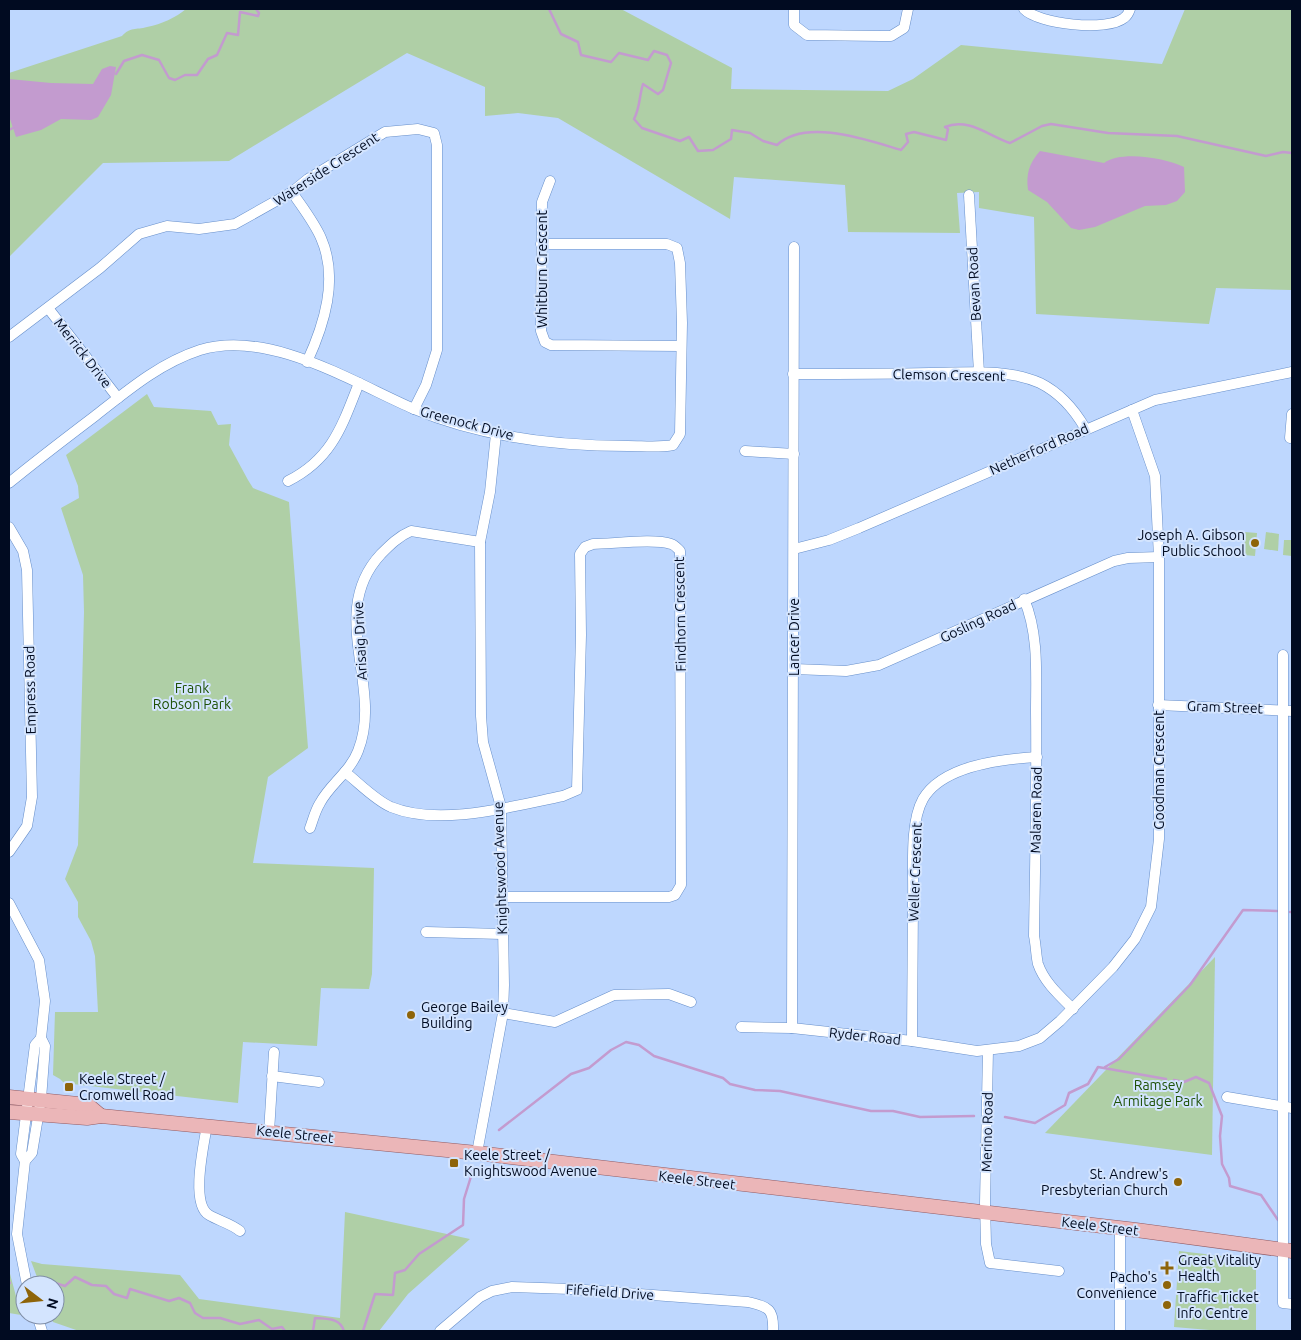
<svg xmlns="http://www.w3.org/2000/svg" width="1301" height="1340" font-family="Ubuntu,sans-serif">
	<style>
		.green { fill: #afcfa6 }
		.water { fill: #c39bcf }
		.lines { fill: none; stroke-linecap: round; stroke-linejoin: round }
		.stream { stroke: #c39bcf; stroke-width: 2.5 }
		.minor-casing { stroke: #678fca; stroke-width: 11 }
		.major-casing { stroke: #905b64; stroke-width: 15 }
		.minor { stroke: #fff; stroke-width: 10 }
		.major { stroke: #ebb6b8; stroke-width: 14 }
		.poi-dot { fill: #8e6409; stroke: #d3e4fe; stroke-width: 2 }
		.labels { text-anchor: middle; stroke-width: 4; stroke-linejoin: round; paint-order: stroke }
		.street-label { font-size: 14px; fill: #010b21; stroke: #d3e4fe }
		.poi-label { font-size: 14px; fill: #010b21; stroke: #d3e4fe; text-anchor: start }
		.park-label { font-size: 14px; fill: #1e5106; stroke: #d3e4fe }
	</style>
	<rect width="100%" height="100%" fill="#bed7fe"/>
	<g class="green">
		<path d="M 186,9 L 621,9 L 732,68 L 731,89 L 888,91 L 913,79 L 961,45 L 1162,64 L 1185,9 L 1292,9 L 1292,290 L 1216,288 L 1209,324 L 1036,314 L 1034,217 L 979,208 L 979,192 L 957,193 L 960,233 L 848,232 L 845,185 L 734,177 L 730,219 L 558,118 L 518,113 L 485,116 L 485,87 L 407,53 L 229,161 L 103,163 L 9,257 L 9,73 L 122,36 C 130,27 136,30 147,27 C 162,24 175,18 186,9 Z"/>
		<path d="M 147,394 L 154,407 L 211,411 L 218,425 L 231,424 L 229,445 L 248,480 L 253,488 L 289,502 L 308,748 L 268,777 L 253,863 L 374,868 L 372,974 L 369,989 L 321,988 L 317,1046 L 243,1042 L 238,1103 L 64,1083 L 60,1079 L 53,1075 L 55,1012 L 98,1012 L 95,956 L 91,941 L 78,917 L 78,902 L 65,879 L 78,845 L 84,612 L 83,575 L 61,508 L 79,498 L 78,486 L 66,455 Z"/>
		<path d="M 1245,532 L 1257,533 L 1255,556 L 1244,555 Z"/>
		<path d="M 1266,532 L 1279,534 L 1278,551 L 1264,549 Z"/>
		<path d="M 1284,540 L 1292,540 L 1292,556 L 1283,555 Z"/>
		<path d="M 1215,957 L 1212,1155 L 1045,1133 Z"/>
		<path d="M 345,1212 L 470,1239 L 408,1294 L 379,1331 L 79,1331 L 53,1322 L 51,1315 L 55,1315 L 55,1285 L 40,1285 L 31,1261 L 42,1264 L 180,1275 L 199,1299 L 340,1318 Z"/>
		<path d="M 1179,1251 L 1256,1260 L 1256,1331 L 1221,1331 L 1174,1327 Z"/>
		<path d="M 9,1270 L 21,1315 L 9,1313 Z"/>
	</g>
	<g class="water">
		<path d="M 110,66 L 116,67 L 111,95 L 98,117 L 91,120 L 61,119 L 41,130 L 16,137 L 9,116 L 9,79 L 51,83 L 93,84 L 102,69 Z"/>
		<path d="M 1040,151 L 1104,163 C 1121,150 1166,158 1184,167 L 1185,192 L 1177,201 L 1166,205 L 1145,206 L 1095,227 L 1079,230 L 1071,228 L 1047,202 L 1028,190 C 1026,174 1029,163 1040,151 Z"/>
	</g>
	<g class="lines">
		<g class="stream">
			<path d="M 549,9 L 561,34 L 578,42 L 581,55 L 611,62 L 619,53 L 648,60 L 654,51 L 667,55 L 671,63 L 663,90 L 658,94 L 643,84 C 639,97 640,108 634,119 L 642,128 L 680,141 L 689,137 L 698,151 L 713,150 L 731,139 L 732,130 L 750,133 L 763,141 L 777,145 C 806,118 867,140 901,150 L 908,142 L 906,134 L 914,132 L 946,140 L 948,129 L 945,127 C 968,117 989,136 1010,143 L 1042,126 L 1051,124 L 1108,133 L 1177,136 L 1266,156 L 1283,152 L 1292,153"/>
			<path d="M 116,74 L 124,61 L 142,55 L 159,60 L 169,78 L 175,80 L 185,75 L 197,75 L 208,59 L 217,55 L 227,33 L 238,35 L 240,12 L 258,16 L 259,13 L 256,9"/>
			<path d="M 9,130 L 13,128"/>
			<path d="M 1290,912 L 1292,912"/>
			<path d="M 1105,1067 L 1119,1059 L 1190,985 L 1243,910 L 1277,911"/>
			<path d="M 1174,1080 L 1184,1082 L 1196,1077 L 1209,1083 L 1222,1116 L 1220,1136 L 1222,1164 L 1229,1178 L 1230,1186 L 1261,1195 L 1278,1220"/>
			<path d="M 1005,1117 L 1035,1123 L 1065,1105 L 1069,1093 L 1088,1084 L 1098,1067 L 1166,1079"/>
			<path d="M 499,1130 L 571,1074 L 589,1068 L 611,1050 L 626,1042 L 639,1045 L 654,1056 L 723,1078 L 730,1084 L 755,1090 L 780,1091 L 871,1111 L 893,1111 L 920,1117 L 974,1116"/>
			<path d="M 45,1280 L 65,1286 L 75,1277 L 92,1285 L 106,1286 L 114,1294 L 127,1298 L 130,1289 L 169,1301 L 179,1298 L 190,1303 L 195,1313 L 203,1318 L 220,1318 L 240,1324 L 259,1320 L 272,1329 L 282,1327 L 285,1331"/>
			<path d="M 9,1282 L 10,1283"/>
			<path d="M 313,1331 L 315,1318 C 328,1319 340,1318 344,1331"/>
			<path d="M 363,1331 L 375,1294 L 393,1295 L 395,1273 L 405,1270 L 419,1254 L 463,1225 L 464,1199 L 473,1170"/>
		</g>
		<defs>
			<g id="minor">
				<path d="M 794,9 L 794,25 L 807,35 L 881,36 L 891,36 L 904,28 L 908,9"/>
				<path d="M 1024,9 C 1038,24 1107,32 1124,18 C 1127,16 1129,12 1130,9"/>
				<path d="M 550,181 L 542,202 L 541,331 L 545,342 L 551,345 L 681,346"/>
				<path d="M 292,192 C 302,207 314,222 321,238 C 339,279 324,325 307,362"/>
				<path d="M 969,195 L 979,373"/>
				<path d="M 48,308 L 118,398"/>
				<path d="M 9,337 L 100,268 L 139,234 L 167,226 L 199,229 L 235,224 L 292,192 L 308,179 L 385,132 L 418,129 L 434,133 L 437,145 L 437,350 L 426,385 L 414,409"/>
				<path d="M 793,374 C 839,374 884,374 930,373 C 965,373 1007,368 1040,383 C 1060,393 1074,409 1085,428"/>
				<path d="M 1290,438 L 1292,414"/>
				<path d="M 745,451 L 794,454"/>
				<path d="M 288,481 C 332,459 342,426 359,383"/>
				<path d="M 9,483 C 37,460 66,438 95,416 C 128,390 160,363 200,350 C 269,329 352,382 414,409 C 481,437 556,446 628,446 C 643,446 659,448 673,445 L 680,434 L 682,323 L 680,263 L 677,248 L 667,244 L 541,244"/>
				<path d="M 9,527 L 23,551 L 27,570 L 32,797 L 27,826 L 9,852"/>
				<path d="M 794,549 L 829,540 L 859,528 L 1155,400 L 1292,372"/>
				<path d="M 1024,599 C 1039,634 1036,675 1036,712 C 1037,787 1035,862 1034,936 C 1036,945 1036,956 1038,964 C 1044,982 1060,996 1073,1009"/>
				<path d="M 1283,655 L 1283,1303 L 1292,1304"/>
				<path d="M 794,669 L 846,671 L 879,665 L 1114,561 L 1128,558 L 1159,557"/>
				<path d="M 1158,705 L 1292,711"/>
				<path d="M 345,772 C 359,783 375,800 391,807 C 440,827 513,806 563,796 L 577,790 L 581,635 L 580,554 L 585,547 L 593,544 C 612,544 655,538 671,544 C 675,545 677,548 680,551 L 681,885 L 675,895 L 669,897 L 503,897"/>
				<path d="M 310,828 C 313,820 315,811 320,803 C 330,784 350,772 358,751 C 384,687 326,613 381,554 C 390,545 399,536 411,531 L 480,542"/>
				<path d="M 9,903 L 39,960 L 45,1001 L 41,1038 L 45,1046 L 41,1099 L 32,1153 L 25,1161 L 17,1234 L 27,1285"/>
				<path d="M 426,932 L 502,934"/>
				<path d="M 503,1013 L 555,1022 L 614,995 L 669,994 L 691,1002"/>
				<path d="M 741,1027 L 792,1028 L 912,1041 L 977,1051 L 1019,1046 L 1040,1038 L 1060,1021 L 1113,967 L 1135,939 L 1151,907 L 1159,839 L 1159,557 L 1155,476 L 1132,410"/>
				<path d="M 792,1028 L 794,247"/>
				<path d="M 912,1041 C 912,994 913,947 913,900 C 914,872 909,824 923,799 C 943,765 1002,759 1037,757"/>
				<path d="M 988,1050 L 985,1203 L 986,1244 L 990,1263 L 1059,1271"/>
				<path d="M 272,1076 L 319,1082"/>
				<path d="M 1227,1097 L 1292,1108"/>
				<path d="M 207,1125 C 204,1144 190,1204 209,1215 C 219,1221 230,1223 240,1231"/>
				<path d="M 269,1132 L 274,1052"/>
				<path d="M 477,1153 L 503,1013 L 504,985 L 501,807 L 483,742 L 481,716 L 480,542 L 490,492 L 496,434"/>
				<path d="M 25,1161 L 21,1154 L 35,1045 L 41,1038"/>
				<path d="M 1120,1229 L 1120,1331"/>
				<path d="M 37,1315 L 42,1331"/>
				<path d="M 440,1331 L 480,1297 L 492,1291 L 512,1287 L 571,1289 L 748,1302 C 769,1307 774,1309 773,1331"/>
			</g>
			<g id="major">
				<path d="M 9,1097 L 88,1105 L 101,1116"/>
				<path d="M 9,1112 L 87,1118 L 101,1116 L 477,1153 L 1136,1230 L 1292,1251"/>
			</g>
		</defs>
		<use href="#minor" class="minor-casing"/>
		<use href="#major" class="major-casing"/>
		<use href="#minor" class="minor"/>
		<use href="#major" class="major"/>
	</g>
	<g class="poi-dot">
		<circle cx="1255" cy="543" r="5"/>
		<circle cx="411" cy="1015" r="5"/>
		<rect x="64" y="1082" width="10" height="10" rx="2.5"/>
		<rect x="449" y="1158" width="10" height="10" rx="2.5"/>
		<circle cx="1178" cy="1182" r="5"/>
		<path d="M1164.5 1260.5h5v5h5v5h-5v5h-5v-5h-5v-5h5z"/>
		<circle cx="1167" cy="1285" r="5"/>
		<circle cx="1167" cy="1305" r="5"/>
	</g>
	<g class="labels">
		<g class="street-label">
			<text transform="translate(326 169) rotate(-33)" y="5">Waterside Crescent</text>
			<text transform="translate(542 269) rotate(-90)" y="5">Whitburn Crescent</text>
			<text transform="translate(974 284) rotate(-93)" y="5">Bevan Road</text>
			<text transform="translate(83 353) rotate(52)" y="5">Merrick Drive</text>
			<text transform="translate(949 375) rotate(1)" y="5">Clemson Crescent</text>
			<text transform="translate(467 423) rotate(15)" y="5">Greenock Drive</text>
			<text transform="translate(1039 449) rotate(-24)" y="5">Netherford Road</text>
			<text transform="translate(680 614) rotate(-91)" y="5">Findhorn Crescent</text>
			<text transform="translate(978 621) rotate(-25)" y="5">Gosling Road</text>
			<text transform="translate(794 637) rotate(-90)" y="5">Lancer Drive</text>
			<text transform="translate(360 641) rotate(-93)" y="5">Arisaig Drive</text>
			<text transform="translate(30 690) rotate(-91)" y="5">Empress Road</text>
			<text transform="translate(1225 707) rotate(2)" y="5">Gram Street</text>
			<text transform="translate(1159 770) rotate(-90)" y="5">Goodman Crescent</text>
			<text transform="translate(1036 810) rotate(-89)" y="5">Malaren Road</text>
			<text transform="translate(500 868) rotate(-92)" y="5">Knightswood Avenue</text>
			<text transform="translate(915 872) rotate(-88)" y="5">Weller Crescent</text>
			<text transform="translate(865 1036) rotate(6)" y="5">Ryder Road</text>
			<text transform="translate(987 1132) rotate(-89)" y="5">Merino Road</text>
			<text transform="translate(295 1134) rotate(6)" y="5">Keele Street</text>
			<text transform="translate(697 1180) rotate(7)" y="5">Keele Street</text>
			<text transform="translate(1100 1226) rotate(7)" y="5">Keele Street</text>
			<text transform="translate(610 1292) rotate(4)" y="5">Fifefield Drive</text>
		</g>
		<g class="poi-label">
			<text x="1245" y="540" text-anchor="end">Joseph A. Gibson<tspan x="1245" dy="16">Public School</tspan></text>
			<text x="421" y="1012">George Bailey<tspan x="421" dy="16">Building</tspan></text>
			<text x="79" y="1084">Keele Street /<tspan x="79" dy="16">Cromwell Road</tspan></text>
			<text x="464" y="1160">Keele Street /<tspan x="464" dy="16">Knightswood Avenue</tspan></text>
			<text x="1168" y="1179" text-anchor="end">St. Andrew's<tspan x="1168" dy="16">Presbyterian Church</tspan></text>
			<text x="1178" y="1265">Great Vitality<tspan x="1178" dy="16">Health</tspan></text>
			<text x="1157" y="1282" text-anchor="end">Pacho's<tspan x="1157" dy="16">Convenience</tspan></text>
			<text x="1177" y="1302">Traffic Ticket<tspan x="1177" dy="16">Info Centre</tspan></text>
		</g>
		<g class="park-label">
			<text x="192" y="693">Frank<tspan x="192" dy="16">Robson Park</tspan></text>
			<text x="1158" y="1090">Ramsey<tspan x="1158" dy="16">Armitage Park</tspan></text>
		</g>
	</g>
	<rect width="1301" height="1340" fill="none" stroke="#010b21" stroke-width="20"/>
	<g transform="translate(40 1300) rotate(106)"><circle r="24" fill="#d3e4fe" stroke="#7f8da6"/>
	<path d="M0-4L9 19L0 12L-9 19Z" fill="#8e6409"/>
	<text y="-8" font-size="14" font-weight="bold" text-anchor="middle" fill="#010b21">N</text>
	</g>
</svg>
